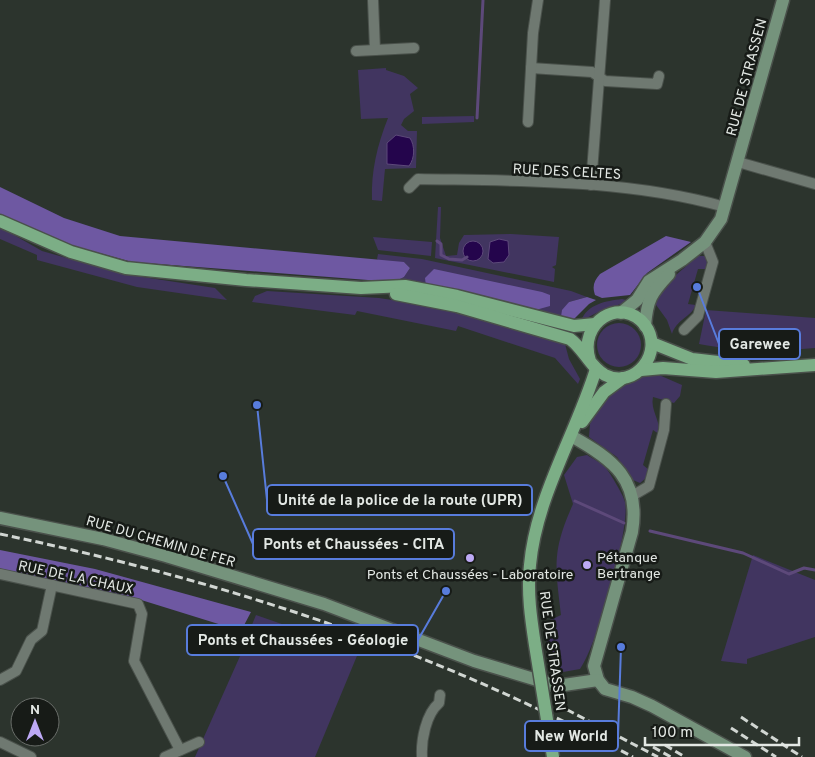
<svg xmlns="http://www.w3.org/2000/svg" width="815" height="757" font-family="Overpass,sans-serif">
	<style>
		.green { fill: #413560 }
		.forest { fill: #6e58a2 }
		.water { fill: #24054c; stroke: #5d497a }
		.lines { fill: none; stroke-linecap: round; stroke-linejoin: round }
		.stream { stroke: #5d497a; stroke-width: 3 }
		.street-casing { stroke: #4a514b; stroke-width: 12 }
		.secondary-casing { stroke: #4a514b; stroke-width: 15 }
		.primary-casing { stroke: #4a514b; stroke-width: 15 }
		.street { stroke: #6f7971; stroke-width: 10 }
		.secondary { stroke: #75937c; stroke-width: 12 }
		.primary { stroke: #7cae86; stroke-width: 12 }
		.rail { stroke: #d1d6d2; stroke-width: 3; stroke-dasharray: 8 4; stroke-linecap: butt }
		.primary-bridge-casing { stroke: #4a514b; stroke-width: 15; stroke-linecap: butt }
		.primary-bridge { stroke: #7cae86; stroke-width: 12 }
		.poi-dot { fill: #bda9f5; stroke: #171b17; stroke-width: 2 }
		.labels { text-anchor: middle; stroke-width: 5; stroke-linejoin: round; paint-order: stroke }
		.street-label { font-size: 14px; fill: #e3e8e4; stroke: #171b17 }
		.poi-label { font-size: 14px; fill: #e3e8e4; stroke: #171b17; text-anchor: start }
		.leader { fill: none; stroke: #587cdc; stroke-width: 2 }
		.callout-dot { fill: #587cdc; stroke: #171b17; stroke-width: 2 }
		.callout { fill: #171b17; stroke: #587cdc; stroke-width: 2 }
		.callout-label { font-size: 15px; text-anchor: middle; font-weight: bold; fill: #e3e8e4 }
	</style>
	<rect width="100%" height="100%" fill="#2c342d"/>
	<g class="green">
		<path d="M 386,68 L 386,70 L 404,76 L 418,88 L 410,94 L 414,111 L 404,119 L 401,125 L 408,131 L 417,131 L 416,168 L 385,169 L 382,201 L 372,200 C 371,171 377,146 388,118 L 361,119 L 358,70 Z"/>
		<path d="M 474,116 L 474,122 L 422,124 L 422,117 Z"/>
		<path d="M 438,207 L 441,207 L 440,238 L 446,256 L 457,255 L 459,243 L 464,235 L 511,234 L 559,237 L 556,265 L 552,267 L 555,269 L 554,282 L 435,258 Z"/>
		<path d="M 0,227 L 42,251 L 123,274 L 215,288 L 227,300 L 137,287 L 37,260 L 37,255 L 0,239 Z"/>
		<path d="M 373,237 L 432,242 L 431,256 L 378,250 Z"/>
		<path d="M 378,254 L 422,259 L 571,291 L 587,297 L 569,302 L 561,317 L 426,286 L 394,282 L 404,277 L 410,268 L 404,262 L 380,262 L 377,259 Z"/>
		<path d="M 698,256 L 704,256 L 709,260 L 706,269 L 698,269 L 688,304 L 696,305 C 691,317 676,320 672,334 L 667,320 L 654,302 L 662,287 Z"/>
		<path d="M 267,291 L 379,298 L 451,309 L 565,344 L 569,359 L 580,379 L 578,384 L 555,358 L 458,326 L 456,331 L 357,311 L 355,315 L 252,302 L 255,296 Z"/>
		<path d="M 622,299 L 630,301 L 602,310 L 581,321 C 587,304 606,301 622,299 Z"/>
		<path d="M 706,310 L 815,318 L 815,348 C 775,351 739,352 699,344 Z"/>
		<circle cx="619" cy="345" r="22"/>
		<path d="M 659,375 L 682,385 L 680,396 L 674,403 L 653,397 C 650,410 661,421 659,434 L 653,430 L 643,465 L 649,470 L 646,478 L 640,483 L 633,480 L 617,457 L 589,437 L 590,424 L 606,393 L 643,376 Z"/>
		<path d="M 587,455 C 593,459 602,463 606,468 C 610,473 624,496 625,502 C 631,526 596,649 580,669 L 552,674 L 544,623 L 561,615 C 555,565 552,551 573,504 L 564,475 L 577,457 Z"/>
		<path d="M 753,555 L 815,580 L 815,637 L 747,659 L 747,664 L 721,661 Z"/>
		<path d="M 256,615 L 359,651 L 315,757 L 195,757 L 249,636 L 249,632 Z"/>
	</g>
	<g class="forest">
		<path d="M 0,187 L 64,218 L 120,236 L 404,262 L 410,268 L 404,277 L 394,282 L 132,262 L 63,243 L 0,214 Z"/>
		<path d="M 666,236 L 691,242 L 647,273 L 630,295 L 602,298 L 595,295 C 592,286 594,281 600,274 Z"/>
		<path d="M 434,269 L 542,292 L 550,295 L 550,306 L 532,311 L 426,286 L 425,278 Z"/>
		<path d="M 587,297 L 596,300 L 589,304 L 572,321 L 561,317 L 562,310 L 569,302 Z"/>
		<path d="M 0,550 L 95,569 L 251,612 L 241,631 L 138,599 L 0,571 Z"/>
	</g>
	<g class="water">
		<path d="M 396,135 L 410,138 C 415,146 415,158 409,166 L 387,164 L 387,143 Z"/>
		<path d="M 499,239 L 508,241 L 509,255 L 504,262 L 493,263 L 488,259 L 490,242 Z"/>
		<circle cx="473" cy="251" r="10"/>
	</g>
	<g class="lines">
		<g class="stream">
			<path d="M 477,118 L 483,0"/>
			<path d="M 437,241 L 441,244 L 441,255 L 449,259 L 462,260 L 467,257"/>
			<path d="M 575,501 L 624,523"/>
			<path d="M 650,531 L 743,553 L 789,574 L 804,568 L 815,570"/>
		</g>
		<defs>
			<g id="street">
				<path d="M 373,0 L 375,50"/>
				<path d="M 356,51 L 414,48"/>
				<path d="M 531,68 L 592,72 L 605,81 L 657,84 L 659,76"/>
				<path d="M 528,122 L 533,33 L 538,0"/>
				<path d="M 738,162 L 815,184"/>
				<path d="M 591,185 L 605,0"/>
				<path d="M 409,188 L 418,179 C 520,181 626,179 725,207"/>
				<path d="M 684,330 L 698,316 L 713,262 L 705,242"/>
				<path d="M 632,496 L 649,486 L 664,430 L 666,404"/>
				<path d="M 0,574 L 138,604 L 142,614 L 134,661 L 180,750"/>
				<path d="M 0,680 L 16,671 L 31,640 L 42,631 L 52,585"/>
				<path d="M 0,742 L 31,757"/>
				<path d="M 165,757 L 199,742"/>
				<path d="M 422,757 C 421,740 426,714 439,703 L 440,695"/>
			</g>
			<g id="secondary">
				<path d="M 621,313 L 637,300 L 649,281 L 682,260 L 705,242 L 721,219 L 783,0"/>
				<path d="M 645,326 C 647,300 651,293 669,274"/>
				<path d="M 571,436 C 613,459 641,480 632,532 L 594,666 L 598,680 L 605,689 L 632,697 L 652,706 L 745,757"/>
				<path d="M 0,518 L 103,539 L 166,556 L 324,604 L 474,661 L 557,686 L 598,680"/>
			</g>
			<g id="primary">
				<path d="M 0,221 L 71,252 L 126,268 L 246,280 L 361,288 L 405,286 L 457,296 L 574,326 L 595,324"/>
				<path d="M 396,294 L 457,306 L 570,339 C 584,349 590,367 605,375 C 635,390 665,352 645,325 C 621,295 577,322 590,361"/>
				<path d="M 652,343 L 692,359 L 744,365"/>
				<path d="M 641,370 L 663,368 L 716,372 L 815,365"/>
				<path d="M 582,422 L 604,392 L 623,378"/>
				<path d="M 535,645 C 531,619 527,592 530,565 C 536,497 576,434 596,369"/>
			</g>
		</defs>
		<use href="#street" class="street-casing"/>
		<use href="#secondary" class="secondary-casing"/>
		<use href="#primary" class="primary-casing"/>
		<use href="#street" class="street"/>
		<use href="#secondary" class="secondary"/>
		<use href="#primary" class="primary"/>
		<g class="rail">
			<path d="M 0,534 C 225,581 430,648 633,757"/>
			<path d="M 556,704 L 658,757"/>
			<path d="M 741,717 L 802,757"/>
			<path d="M 731,728 L 776,757"/>
			<path d="M 665,745 L 685,757"/>
			<path d="M 653,747 L 671,757"/>
		</g>
		<defs>
			<path id="primary-bridge" d="M 535,645 L 553,757"/>
		</defs>
		<use href="#primary-bridge" class="primary-bridge-casing"/>
		<use href="#primary-bridge" class="primary-bridge"/>
	</g>
	<g class="poi-dot">
		<circle cx="470" cy="558" r="5"/>
		<circle cx="587" cy="565" r="5"/>
	</g>
	<g class="labels">
		<g class="street-label">
			<text transform="translate(746 77) rotate(-75)" y="5">RUE DE STRASSEN</text>
			<text transform="translate(567 171) rotate(3)" y="5">RUE DES CELTES</text>
			<text transform="translate(161 541) rotate(16)" y="5">RUE DU CHEMIN DE FER</text>
			<text transform="translate(76 577) rotate(12)" y="5">RUE DE LA CHAUX</text>
			<text transform="translate(553 651) rotate(82)" y="5">RUE DE STRASSEN</text>
		</g>
		<g class="poi-label">
			<text x="597" y="562">Pétanque<tspan x="597" dy="16">Bertrange</tspan></text>
			<text x="470" y="579" text-anchor="middle">Ponts et Chaussées - Laboratoire</text>
		</g>
	</g>
	<path class="leader" d="M697 287L719 344M257 405L267 500M223 476L253 544M446 591L418 640M621 647L618 736"/>
	<g class="callout-dot">
		<circle cx="697" cy="287" r="5"/>
		<circle cx="257" cy="405" r="5"/>
		<circle cx="223" cy="476" r="5"/>
		<circle cx="446" cy="591" r="5"/>
		<circle cx="621" cy="647" r="5"/>
	</g>
	<g class="callout">
		<rect x="719" y="329" width="81" height="30" rx="5"/>
		<rect x="267" y="485" width="265" height="30" rx="5"/>
		<rect x="253" y="529" width="201" height="30" rx="5"/>
		<rect x="187" y="625" width="231" height="30" rx="5"/>
		<rect x="525" y="721" width="93" height="30" rx="5"/>
	</g>
	<g class="callout-label">
		<text x="760" y="349">Garewee</text>
		<text x="400" y="505">Unité de la police de la route (UPR)</text>
		<text x="354" y="549">Ponts et Chaussées - CITA</text>
		<text x="303" y="645">Ponts et Chaussées - Géologie</text>
		<text x="571" y="741">New World</text>
	</g>
	<g transform="translate(35 722)"><circle r="24" fill="#171b17" stroke="#696d69"/>
	<path d="M0-4L9 19L0 12L-9 19Z" fill="#bda9f5"/>
	<text y="-8" font-size="14" font-weight="bold" text-anchor="middle" fill="#e3e8e4">N</text>
	</g>
	<path d="M645 737v8h154v-8" fill="none" stroke="#e3e8e4" stroke-width="2.5"/>
	<text x="652" y="737" font-size="15" fill="#e3e8e4" stroke="#171b17" stroke-width="4" paint-order="stroke">100 m</text>
</svg>
